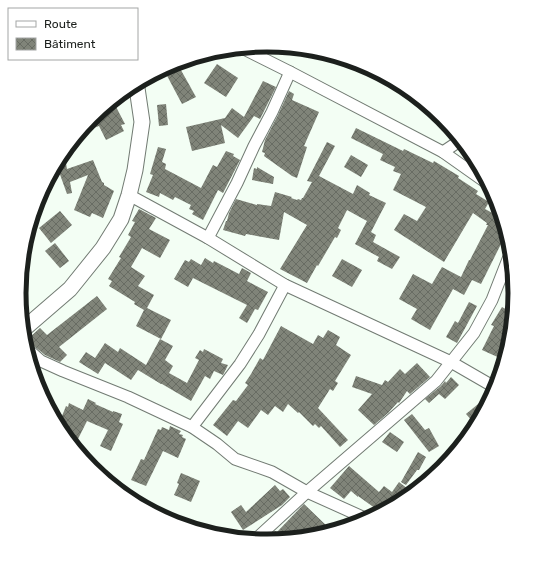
<svg xmlns="http://www.w3.org/2000/svg" width="534" height="587" font-family="Rubik,sans-serif">
	<style>
		.building { fill: url(#building-cross-hatch) }
		.lines { fill: none; stroke-linecap: round; stroke-linejoin: round }
		.street-casing { stroke: #727b73; stroke-width: 13 }
		.secondary-casing { stroke: #727b73; stroke-width: 17 }
		.street { stroke: #fff; stroke-width: 11 }
		.secondary { stroke: #fff; stroke-width: 15 }
		.rim { fill: none; stroke: #1c201d; stroke-width: 5 }
	</style>
	<defs>
		<pattern id="building-cross-hatch" width="8" height="8" patternUnits="userSpaceOnUse"><rect width="8" height="8" fill="#808479"/><path d="M0 0l8 8M0 8l8-8" fill="none" stroke="#686c63"/></pattern>
	</defs>
	<rect width="100%" height="100%" fill="#f3fef4"/>
	<g class="building">
		<path d="M 177,63 L 196,97 L 182,104 L 164,70 L 172,64 Z"/>
		<path d="M 217,64 L 238,78 L 226,97 L 204,83 Z"/>
		<path d="M 263,81 L 276,87 L 260,119 L 254,116 L 238,138 L 221,125 L 225,143 L 192,151 L 186,127 L 225,118 L 232,108 L 244,117 Z"/>
		<path d="M 289,91 L 294,94 L 292,100 L 319,112 L 304,146 L 307,147 L 297,178 L 292,176 L 264,156 L 265,153 L 262,152 L 265,140 L 278,115 Z"/>
		<path d="M 114,103 L 125,124 L 121,125 L 124,131 L 106,140 L 99,126 L 82,132 L 92,118 Z"/>
		<path d="M 166,104 L 168,125 L 159,126 L 157,105 Z"/>
		<path d="M 356,128 L 403,151 L 404,149 L 433,163 L 434,161 L 459,176 L 458,178 L 478,191 L 476,194 L 489,202 L 485,209 L 500,217 L 502,227 L 498,235 L 504,238 L 481,284 L 472,280 L 464,295 L 453,289 L 430,330 L 411,319 L 417,309 L 399,299 L 413,274 L 432,284 L 442,267 L 461,277 L 469,260 L 470,260 L 488,225 L 486,225 L 487,223 L 473,213 L 444,262 L 394,230 L 404,214 L 417,221 L 426,207 L 393,190 L 401,174 L 393,171 L 395,167 L 380,160 L 383,154 L 351,138 Z"/>
		<path d="M 327,142 L 335,146 L 319,176 L 353,194 L 357,185 L 370,193 L 369,195 L 386,203 L 371,232 L 376,235 L 373,242 L 400,257 L 392,269 L 377,261 L 379,257 L 355,244 L 367,221 L 347,210 L 338,228 L 341,230 L 337,238 L 335,237 L 318,266 L 317,265 L 307,283 L 280,269 L 307,225 L 284,212 L 279,240 L 246,234 L 245,236 L 223,230 L 226,221 L 227,221 L 229,213 L 236,199 L 257,205 L 257,204 L 271,206 L 275,192 L 292,197 L 291,198 L 297,200 L 298,199 L 301,200 L 302,198 L 303,198 L 312,182 L 307,181 Z"/>
		<path d="M 158,147 L 166,149 L 162,162 L 166,164 L 165,169 L 201,188 L 213,165 L 217,167 L 226,151 L 234,154 L 233,156 L 240,160 L 223,193 L 218,190 L 203,220 L 192,214 L 194,211 L 189,209 L 191,205 L 175,197 L 173,200 L 160,193 L 159,197 L 146,192 L 153,175 L 150,174 Z"/>
		<path d="M 351,155 L 368,165 L 361,177 L 344,167 Z"/>
		<path d="M 65,158 L 67,169 L 93,160 L 102,182 L 104,183 L 104,185 L 114,191 L 103,218 L 92,213 L 90,217 L 74,210 L 88,175 L 70,182 L 72,193 L 67,194 L 58,169 Z"/>
		<path d="M 257,167 L 274,177 L 273,184 L 252,180 L 254,168 L 257,169 Z"/>
		<path d="M 139,209 L 156,218 L 149,229 L 170,240 L 160,258 L 142,248 L 131,267 L 145,276 L 138,286 L 154,295 L 147,308 L 171,320 L 161,339 L 136,326 L 144,310 L 134,304 L 135,302 L 109,286 L 112,281 L 108,279 L 121,258 L 119,257 L 131,237 L 128,235 L 135,222 L 132,221 Z"/>
		<path d="M 60,211 L 72,225 L 51,243 L 39,228 Z"/>
		<path d="M 55,243 L 69,261 L 60,268 L 45,251 Z"/>
		<path d="M 205,258 L 213,263 L 214,261 L 239,274 L 242,268 L 251,273 L 247,281 L 268,292 L 258,310 L 255,309 L 247,323 L 239,318 L 247,305 L 193,278 L 188,287 L 174,279 L 185,260 L 189,262 L 191,259 L 201,265 Z"/>
		<path d="M 342,259 L 362,270 L 352,287 L 332,276 Z"/>
		<path d="M 97,296 L 107,309 L 59,347 L 67,355 L 60,362 L 45,355 L 29,342 L 28,339 L 40,328 L 47,335 Z"/>
		<path d="M 469,302 L 477,306 L 457,343 L 446,337 L 455,321 L 458,323 Z"/>
		<path d="M 502,307 L 511,312 L 502,359 L 482,350 L 494,326 L 491,325 Z"/>
		<path d="M 281,326 L 313,344 L 318,335 L 323,338 L 328,330 L 340,337 L 336,345 L 351,355 L 335,381 L 338,383 L 333,391 L 330,389 L 318,408 L 348,440 L 340,447 L 321,426 L 319,428 L 315,424 L 313,426 L 299,412 L 298,413 L 288,404 L 283,412 L 275,406 L 268,415 L 261,410 L 248,428 L 238,421 L 227,436 L 213,425 L 233,400 L 236,401 L 248,385 L 245,383 L 251,374 L 260,358 L 263,360 Z"/>
		<path d="M 160,339 L 173,346 L 165,360 L 173,366 L 169,373 L 187,383 L 199,360 L 195,358 L 200,350 L 203,352 L 204,349 L 223,359 L 221,363 L 228,365 L 223,375 L 214,371 L 210,379 L 205,376 L 191,401 L 162,384 L 161,384 L 138,370 L 131,380 L 105,363 L 98,374 L 79,362 L 86,352 L 95,358 L 105,343 L 118,352 L 120,348 L 146,365 Z"/>
		<path d="M 417,363 L 430,377 L 410,394 L 407,391 L 399,403 L 398,402 L 388,413 L 374,425 L 358,410 L 372,394 L 352,387 L 356,376 L 382,385 L 385,380 L 388,382 L 400,369 L 405,374 Z"/>
		<path d="M 451,377 L 459,385 L 445,399 L 439,394 L 429,403 L 425,399 L 441,386 L 445,381 L 446,383 Z"/>
		<path d="M 489,395 L 491,397 L 473,422 L 466,414 Z"/>
		<path d="M 88,399 L 96,403 L 95,404 L 113,412 L 113,411 L 122,414 L 119,422 L 123,424 L 111,451 L 100,446 L 108,430 L 87,421 L 75,445 L 60,421 L 66,406 L 68,407 L 69,403 L 83,410 Z"/>
		<path d="M 412,414 L 425,430 L 429,428 L 439,446 L 429,452 L 404,420 Z"/>
		<path d="M 170,426 L 181,431 L 179,434 L 183,435 L 182,437 L 186,439 L 178,458 L 163,451 L 146,486 L 131,480 L 141,459 L 144,460 L 158,429 L 161,430 L 162,427 L 169,430 Z"/>
		<path d="M 390,432 L 404,442 L 397,452 L 382,442 Z"/>
		<path d="M 418,452 L 426,457 L 419,470 L 417,470 L 406,485 L 401,482 Z"/>
		<path d="M 349,466 L 379,492 L 384,486 L 392,492 L 399,482 L 408,489 L 405,494 L 379,511 L 358,496 L 358,497 L 351,491 L 344,499 L 330,488 Z"/>
		<path d="M 181,473 L 200,481 L 191,502 L 174,495 L 179,484 L 177,483 Z"/>
		<path d="M 275,485 L 280,491 L 283,489 L 290,497 L 282,505 L 243,530 L 231,512 L 241,505 L 246,512 Z"/>
		<path d="M 304,504 L 330,529 L 267,542 L 264,541 L 275,531 L 277,532 Z"/>
	</g>
	<g class="lines">
		<defs>
			<g id="street">
				<path d="M 246,50 L 290,72 L 443,152 L 484,181"/>
				<path d="M 443,152 L 458,142"/>
				<path d="M 129,195 L 208,238 L 285,285 L 451,362 L 496,388"/>
				<path d="M 208,238 L 237,183 L 254,146 L 272,112 L 290,72"/>
				<path d="M 31,352 L 41,361 L 63,371 L 128,397 L 192,427 L 217,444 L 235,459 L 272,472 L 307,492 L 367,519"/>
				<path d="M 192,427 L 240,364 L 259,334 L 285,285"/>
				<path d="M 256,539 L 307,492 L 436,381 L 474,333 L 492,300 L 508,259"/>
			</g>
			<path id="secondary" d="M 26,327 L 70,289 L 103,248 L 121,219 L 129,195 L 135,170 L 142,122 L 137,88"/>
		</defs>
		<use href="#street" class="street-casing"/>
		<use href="#secondary" class="secondary-casing"/>
		<use href="#street" class="street"/>
		<use href="#secondary" class="secondary"/>
	</g>
	<path d="M0 0H534V587H0ZM26 293a241 241 0 1 1 482 0a241 241 0 1 1-482 0Z" fill="#fff" fill-rule="evenodd"/>
	<path class="rim" d="M26 293a241 241 0 1 1 482 0a241 241 0 1 1-482 0Z"/>
	<rect x="8" y="8" width="130" height="52" fill="#ffffff" stroke="#a4a6a5"/>
	<rect x="16" y="21" width="20" height="6" fill="#ffffff" stroke="#a4a6a5"/>
	<text x="44" y="28" font-size="12" fill="#1c201d">Route</text>
	<rect x="16" y="38" width="20" height="12" fill="url(#building-cross-hatch)" stroke="#a4a6a5"/>
	<text x="44" y="48" font-size="12" fill="#1c201d">Bâtiment</text>
</svg>
